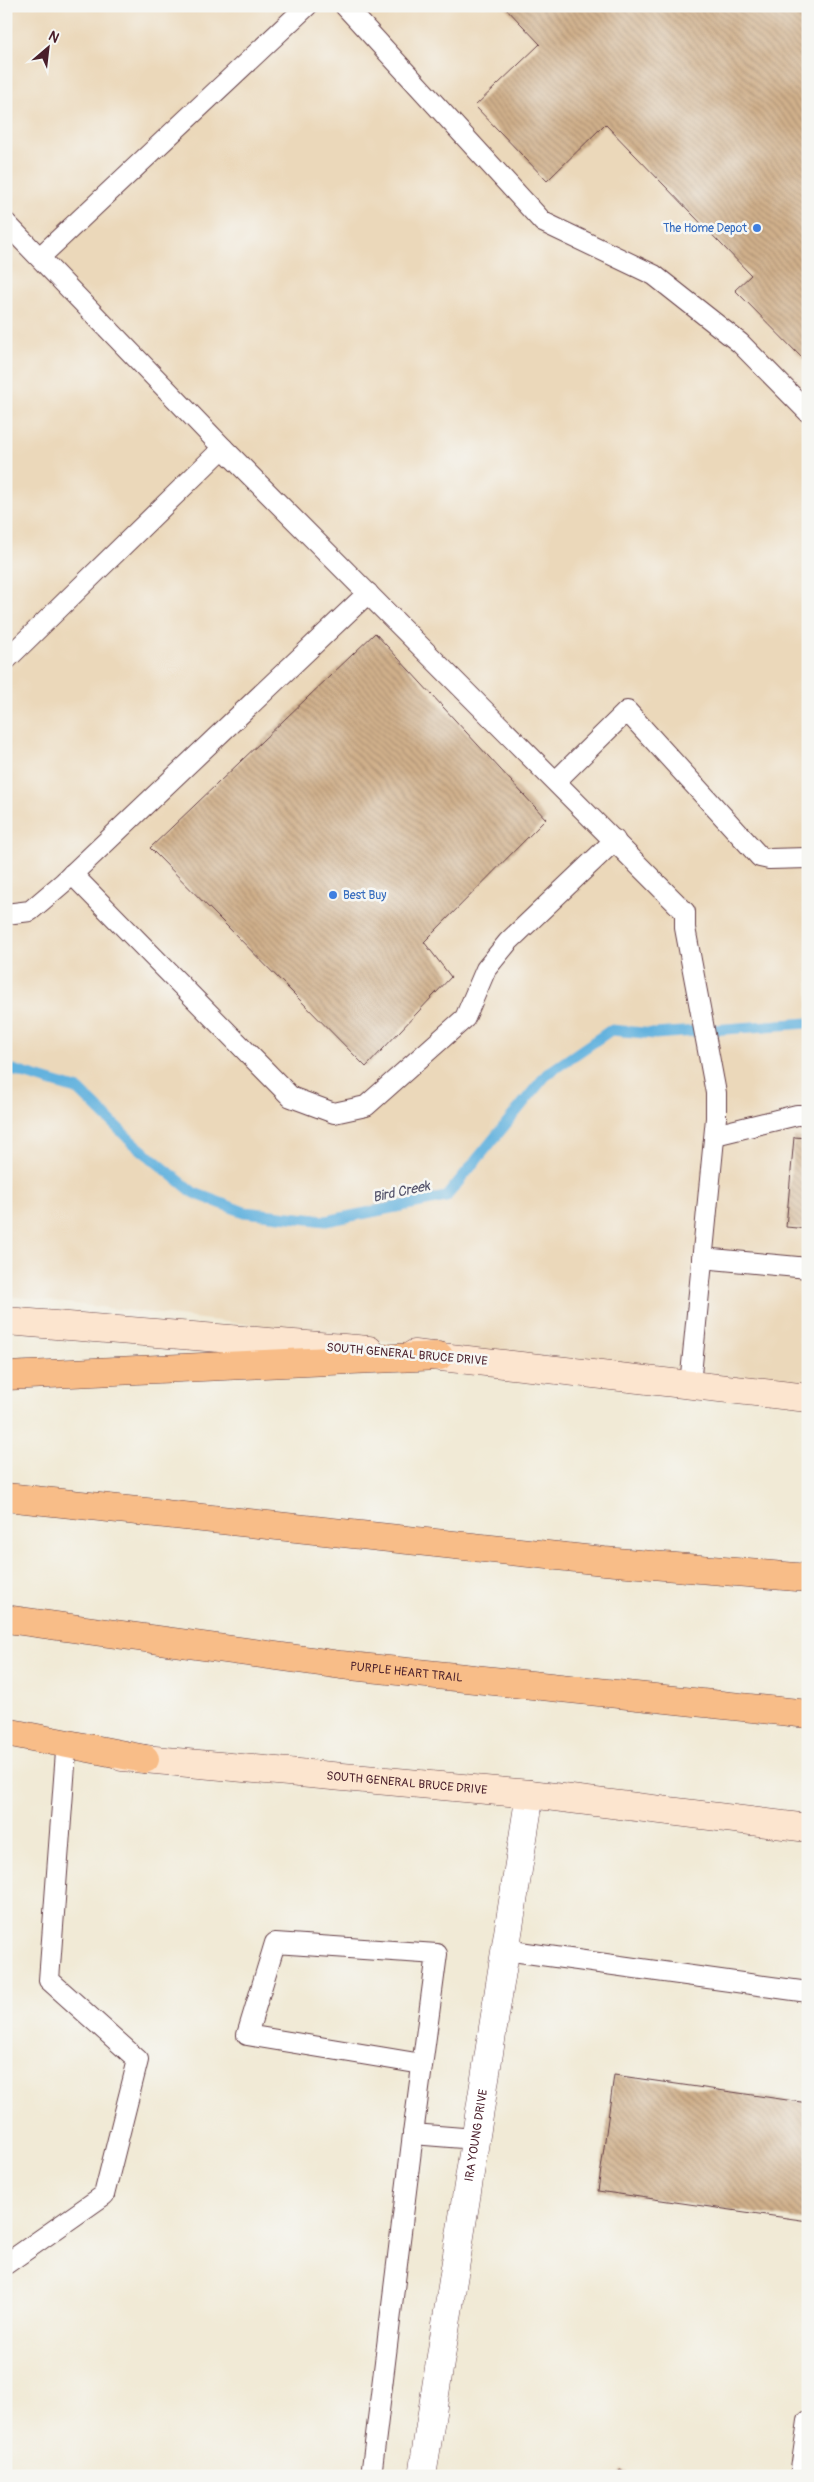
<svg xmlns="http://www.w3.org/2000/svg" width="814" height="2482" font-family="Pangolin,sans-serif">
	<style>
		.built { fill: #ebd8ba }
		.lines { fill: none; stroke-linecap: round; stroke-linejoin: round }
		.stream { stroke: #63b2de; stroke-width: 11 }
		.building { fill: url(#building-back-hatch) }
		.service-casing { stroke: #633d45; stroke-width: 22 }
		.minor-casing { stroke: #633d45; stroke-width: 29 }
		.secondary-casing { stroke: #633d45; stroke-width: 29 }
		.motorway-casing { stroke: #633d45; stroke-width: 29 }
		.service { stroke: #fff; stroke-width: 20 }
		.minor { stroke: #fff; stroke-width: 28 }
		.secondary { stroke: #fce5cf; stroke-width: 28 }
		.motorway { stroke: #f8bd88; stroke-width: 28 }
		.shop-dot { fill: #3f7fe0; stroke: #f6f6f2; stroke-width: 2 }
		.labels { text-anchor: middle; stroke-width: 5; stroke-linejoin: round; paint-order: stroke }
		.shop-label { font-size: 12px; fill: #366cbe; stroke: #f6f6f2; text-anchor: end }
		.street-label { font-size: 12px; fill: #4a1f2b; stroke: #f6f6f2 }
		.water-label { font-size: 14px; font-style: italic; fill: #53526a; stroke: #f6f6f2 }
	</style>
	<defs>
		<pattern id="building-back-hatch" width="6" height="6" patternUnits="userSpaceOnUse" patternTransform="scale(1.25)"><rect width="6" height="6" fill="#d0b08b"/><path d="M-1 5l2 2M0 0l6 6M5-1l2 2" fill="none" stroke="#ab8f72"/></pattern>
	</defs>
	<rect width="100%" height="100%" fill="#f6f6f2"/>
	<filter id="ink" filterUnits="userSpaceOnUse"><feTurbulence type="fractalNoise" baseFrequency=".02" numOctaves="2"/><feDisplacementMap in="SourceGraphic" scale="10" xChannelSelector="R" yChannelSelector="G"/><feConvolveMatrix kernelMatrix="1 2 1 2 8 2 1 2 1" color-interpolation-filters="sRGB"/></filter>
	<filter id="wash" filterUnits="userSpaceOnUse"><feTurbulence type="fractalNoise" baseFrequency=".0096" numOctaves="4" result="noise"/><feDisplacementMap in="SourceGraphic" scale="20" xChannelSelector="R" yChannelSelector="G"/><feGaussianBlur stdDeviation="1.12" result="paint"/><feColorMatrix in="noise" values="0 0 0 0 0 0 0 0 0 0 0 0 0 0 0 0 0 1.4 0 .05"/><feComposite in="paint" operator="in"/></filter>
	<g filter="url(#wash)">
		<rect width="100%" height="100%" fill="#f1ead6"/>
		<path class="built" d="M 6,6 L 808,6 L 808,1390 L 6,1296 Z"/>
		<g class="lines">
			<path class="stream" d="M 6,1068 L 79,1090 L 132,1142 L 194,1193 L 244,1212 L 326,1221 L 446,1197 L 547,1074 L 611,1030 L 655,1034 L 808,1023"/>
		</g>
		<g id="blocks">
			<g class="building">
				<path d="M 504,6 L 808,6 L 808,364 L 735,290 L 751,275 L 605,124 L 547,181 L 475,106 L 540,44 Z"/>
				<path d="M 375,633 L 546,819 L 424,942 L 451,977 L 366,1067 L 150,848 Z"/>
				<path d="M 794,1137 L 808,1138 L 808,1229 L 786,1227 Z"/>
				<path d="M 614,2075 L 808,2103 L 808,2221 L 598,2191 Z"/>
				<path d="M 620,2470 L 631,2476 L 617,2476 Z"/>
			</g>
		</g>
	</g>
	<g filter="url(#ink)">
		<use href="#blocks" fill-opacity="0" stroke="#633d45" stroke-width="1"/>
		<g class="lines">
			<defs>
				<g id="service">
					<path d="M 345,6 L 543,222 L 654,275 L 740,343 L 808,412"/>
					<path d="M 6,223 L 223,448 L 685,912 L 685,928 L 716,1093 L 716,1118 L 690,1385"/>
					<path d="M 40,257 L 307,6"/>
					<path d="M 6,660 L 223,448"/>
					<path d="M 556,781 L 627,711 L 760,857 L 769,859 L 808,858"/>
					<path d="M 72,874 L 291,1097 L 334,1113 L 366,1106 L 465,1018 L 486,969 L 508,942 L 615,840"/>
					<path d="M 6,914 L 30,911 L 64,882 L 368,593"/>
					<path d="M 715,1135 L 797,1115 L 808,1115"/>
					<path d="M 702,1258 L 808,1268"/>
					<path d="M 505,1950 L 808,1992"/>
					<path d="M 422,2064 L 247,2035 L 275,1943 L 437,1954 L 413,2134 L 475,2139"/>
					<path d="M 6,2264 L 104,2195 L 138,2060 L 49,1980 L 66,1752"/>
					<path d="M 371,2476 L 413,2134"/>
					<path d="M 800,2476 L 808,2421"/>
				</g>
				<g id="minor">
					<path id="s1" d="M 422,2476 L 530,1794"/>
				</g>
				<g id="secondary">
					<path d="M 6,1321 L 369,1350"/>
					<path d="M 414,1354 L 808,1398"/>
					<path id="s2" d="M 122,1757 L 530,1794 L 808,1828"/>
				</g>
				<g id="motorway">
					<path d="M 6,1376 L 439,1356"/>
					<path d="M 6,1497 L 604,1561 L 808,1578"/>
					<path id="s3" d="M 6,1619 L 341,1665 L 808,1714"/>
					<path d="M 6,1732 L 145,1759"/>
				</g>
			</defs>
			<use href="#service" class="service-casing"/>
			<use href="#minor" class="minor-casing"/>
			<use href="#secondary" class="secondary-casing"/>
			<use href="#motorway" class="motorway-casing"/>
			<use href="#service" class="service"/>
			<use href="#minor" class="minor"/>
			<use href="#secondary" class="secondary"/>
			<use href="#motorway" class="motorway"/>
		</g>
	</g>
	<g class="shop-dot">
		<circle cx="757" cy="228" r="5"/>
		<circle cx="333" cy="895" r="5"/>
	</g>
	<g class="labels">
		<g class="shop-label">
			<text x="747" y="232">The Home Depot</text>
			<text x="343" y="899" text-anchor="start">Best Buy</text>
		</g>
		<g class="street-label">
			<text transform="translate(407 1354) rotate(5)" y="4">SOUTH GENERAL BRUCE DRIVE</text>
			<text dy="4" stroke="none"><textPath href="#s3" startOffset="404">PURPLE HEART TRAIL</textPath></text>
			<text dy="4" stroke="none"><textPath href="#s2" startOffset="286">SOUTH GENERAL BRUCE DRIVE</textPath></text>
			<text dy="4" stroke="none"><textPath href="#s1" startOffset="345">IRA YOUNG DRIVE</textPath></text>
		</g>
		<g class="water-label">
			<text transform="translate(401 1191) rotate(-12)" y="5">Bird Creek</text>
		</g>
	</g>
	<rect width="814" height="2482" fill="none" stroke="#f6f6f2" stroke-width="25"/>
	<g transform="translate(48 48) rotate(28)" stroke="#f6f6f2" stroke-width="4" paint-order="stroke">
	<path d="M0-4L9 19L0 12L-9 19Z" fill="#4a1f2b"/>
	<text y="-8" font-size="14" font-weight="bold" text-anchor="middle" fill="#4a1f2b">N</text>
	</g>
</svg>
